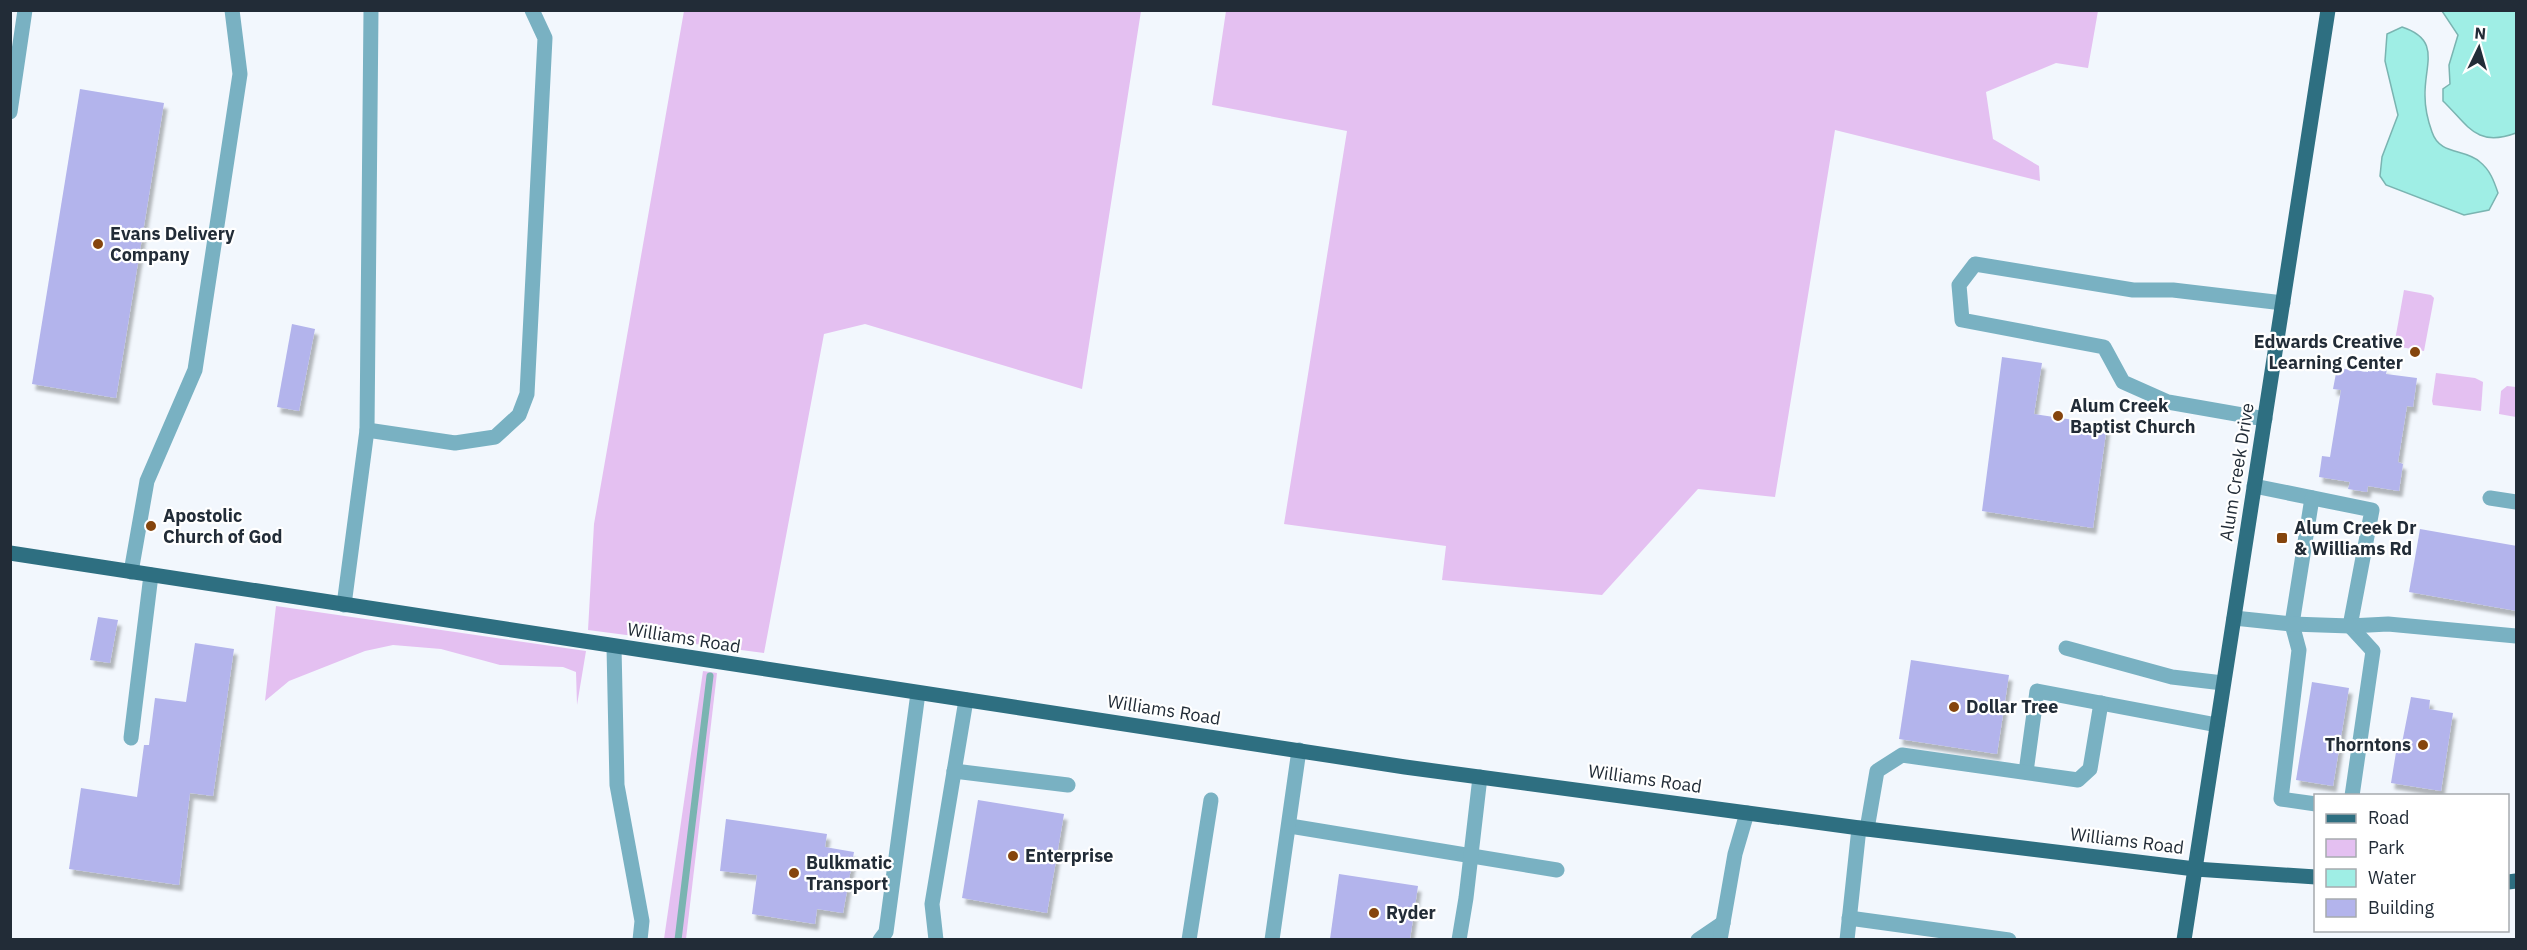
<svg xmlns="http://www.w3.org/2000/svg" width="2527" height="950" font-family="'IBM Plex Sans',sans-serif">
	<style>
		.green { fill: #e4c0f1 }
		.water { fill: #9feee5; stroke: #7ab4b1; stroke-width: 1.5 }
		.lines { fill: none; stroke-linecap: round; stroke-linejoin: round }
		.stream { stroke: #7ab4b1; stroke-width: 7 }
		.building { fill: #b3b4ec; filter: url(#shadow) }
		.minor { stroke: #79b1c2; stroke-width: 15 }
		.major { stroke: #2e6f81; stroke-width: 15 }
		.poi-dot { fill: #85450d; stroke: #fff; stroke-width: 2 }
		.labels { text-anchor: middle; stroke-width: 4.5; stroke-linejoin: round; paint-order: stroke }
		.poi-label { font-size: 18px; font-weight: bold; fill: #222c37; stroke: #fff; text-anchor: start }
		.street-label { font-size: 18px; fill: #222c37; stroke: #fff }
	</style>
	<defs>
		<filter id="shadow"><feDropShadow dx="3.5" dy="6" stdDeviation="1.5" flood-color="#0004"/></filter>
	</defs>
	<rect width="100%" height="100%" fill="#f2f7fd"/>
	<g class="green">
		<path d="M 684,11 L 1141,11 L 1082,389 L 865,324 L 824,334 L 764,653 L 588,630 L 594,524 Z"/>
		<path d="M 1226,11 L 1226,10 L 2098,11 L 2088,68 L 2056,63 L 1986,92 L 1993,139 L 2039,166 L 2040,181 L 1835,130 L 1775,497 L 1698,489 L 1602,595 L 1442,580 L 1446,546 L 1284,524 L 1347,131 L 1212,105 Z"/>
		<path d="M 2404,290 L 2431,295 L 2434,298 L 2424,351 L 2394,346 Z"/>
		<path d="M 2436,373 L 2475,378 L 2483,382 L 2481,411 L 2433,405 L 2432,401 Z"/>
		<path d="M 2507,386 L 2516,387 L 2516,417 L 2499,414 L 2501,391 Z"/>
		<path d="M 276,606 L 586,651 L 577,705 L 576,672 L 563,667 L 500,665 L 441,649 L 393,645 L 365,651 L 289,681 L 265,701 Z"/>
		<path d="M 703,671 L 717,673 L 686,939 L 664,939 Z"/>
	</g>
	<g class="water">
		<path d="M 2442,11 L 2516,11 L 2516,133 C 2476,148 2468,125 2443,101 L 2443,89 L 2450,84 L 2449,65 L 2458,35 Z"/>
		<path d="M 2402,27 C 2442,40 2424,65 2425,96 C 2425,107 2428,121 2432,132 C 2440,156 2465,148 2480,162 C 2490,170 2494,181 2498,193 L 2489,210 L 2464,215 L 2386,185 L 2380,176 L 2382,157 L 2398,115 L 2385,61 L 2387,34 Z"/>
	</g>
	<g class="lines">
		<path class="stream" d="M 678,940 L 710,676"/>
	</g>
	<g class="building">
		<path d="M 80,89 L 164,103 L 116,398 L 32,384 Z"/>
		<path d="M 292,324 L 315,329 L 299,411 L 277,407 Z"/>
		<path d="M 2002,357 L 2042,363 L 2034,414 L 2107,425 L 2093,528 L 1982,511 Z"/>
		<path d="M 2369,366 L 2387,369 L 2386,374 L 2417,378 L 2413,407 L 2407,406 L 2398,462 L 2403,464 L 2399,491 L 2368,486 L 2367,492 L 2348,489 L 2350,482 L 2319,477 L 2322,456 L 2330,457 L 2341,390 L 2333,389 L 2337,368 L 2368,372 Z"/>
		<path d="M 2420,529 L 2517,546 L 2517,611 L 2409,592 Z"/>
		<path d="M 98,617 L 118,620 L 110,663 L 90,660 Z"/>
		<path d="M 195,643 L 234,649 L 213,796 L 190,793 L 179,885 L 69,869 L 81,788 L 137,797 L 144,745 L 149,745 L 155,698 L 186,702 Z"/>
		<path d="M 1911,660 L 2009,675 L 1997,754 L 1899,739 Z"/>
		<path d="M 2312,682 L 2349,688 L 2333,786 L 2296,780 Z"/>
		<path d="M 2411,697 L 2430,700 L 2429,709 L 2453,713 L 2441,791 L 2391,783 L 2397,746 L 2402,743 Z"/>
		<path d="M 978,800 L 1064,814 L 1047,913 L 962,898 Z"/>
		<path d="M 726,819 L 827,834 L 825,847 L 854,852 L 843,913 L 817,909 L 815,924 L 752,914 L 757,875 L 720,871 Z"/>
		<path d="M 1339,874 L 1418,886 L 1410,939 L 1330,939 Z"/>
	</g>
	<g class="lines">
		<g class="minor">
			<path d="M 10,112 L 25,10"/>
			<path d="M 2265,419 L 2168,402 L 2123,382 L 2104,347 L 1962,320 L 1959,285 L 1975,264 L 2133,290 L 2173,290 L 2283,303"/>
			<path d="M 367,430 L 455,443 L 495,437 L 519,415 L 527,394 L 545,38 L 532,10"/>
			<path d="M 2254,486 L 2372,510 L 2350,626 L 2373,651 L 2352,796"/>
			<path d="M 2312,498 L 2292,624 L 2299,650 L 2281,799 L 2316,804"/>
			<path d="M 2490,498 L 2516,502"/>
			<path d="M 131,572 L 147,481 L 195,370 L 240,74 L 232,10"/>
			<path d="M 344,605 L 367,430 L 371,10"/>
			<path d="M 2234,618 L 2292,624 L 2350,626 L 2388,624 L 2516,636"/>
			<path d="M 614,647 L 617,785 L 642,921 L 640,940"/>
			<path d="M 2066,648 L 2172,677 L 2223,683"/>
			<path d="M 131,738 L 151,575"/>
			<path d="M 954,771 L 1068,785"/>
			<path d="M 2026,772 L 2037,691 L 2217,725"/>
			<path d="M 1290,826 L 1557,870"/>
			<path d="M 1867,829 L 1877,771 L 1902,755 L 2078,780 L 2090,769 L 2101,703"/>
			<path d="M 1849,918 L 2009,940"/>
			<path d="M 880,940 L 886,932 L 918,693"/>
			<path d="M 936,940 L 932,904 L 966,700"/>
			<path d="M 1189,940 L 1211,800"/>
			<path d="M 1272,940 L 1299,750"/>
			<path d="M 1459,940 L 1466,898 L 1480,777"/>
			<path d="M 1698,940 L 1723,923"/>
			<path d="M 1720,940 L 1735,854 L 1747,813"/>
			<path d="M 1847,940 L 1859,828"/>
		</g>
		<g class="major">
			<path d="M 10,553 L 1405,767 L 1867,829 L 2195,869 L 2316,877"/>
			<path d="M 2508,882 L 2516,881"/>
			<path d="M 2184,940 L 2328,10"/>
		</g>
	</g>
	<g class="poi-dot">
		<circle cx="98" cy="244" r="6"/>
		<circle cx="2415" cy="352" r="6"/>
		<circle cx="2058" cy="416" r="6"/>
		<circle cx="151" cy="526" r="6"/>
		<rect x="2276" y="532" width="12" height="12" rx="3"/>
		<circle cx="1954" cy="707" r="6"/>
		<circle cx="2423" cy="745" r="6"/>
		<circle cx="1013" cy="856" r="6"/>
		<circle cx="794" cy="873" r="6"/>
		<circle cx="1374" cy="913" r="6"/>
	</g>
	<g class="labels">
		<g class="poi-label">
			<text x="110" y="240">Evans Delivery<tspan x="110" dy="21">Company</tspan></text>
			<text x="2403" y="348" text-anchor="end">Edwards Creative<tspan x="2403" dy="21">Learning Center</tspan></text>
			<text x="2070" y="412">Alum Creek<tspan x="2070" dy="21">Baptist Church</tspan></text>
			<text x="163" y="522">Apostolic<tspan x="163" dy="21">Church of God</tspan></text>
			<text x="2294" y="534">Alum Creek Dr<tspan x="2294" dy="21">&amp; Williams Rd</tspan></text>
			<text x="1966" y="713">Dollar Tree</text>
			<text x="2411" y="751" text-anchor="end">Thorntons</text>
			<text x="1025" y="862">Enterprise</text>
			<text x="806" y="869">Bulkmatic<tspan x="806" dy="21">Transport</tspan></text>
			<text x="1386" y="919">Ryder</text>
		</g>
		<g class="street-label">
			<text transform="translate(2237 472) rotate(-81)" y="6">Alum Creek Drive</text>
			<text transform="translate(684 638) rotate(9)" y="6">Williams Road</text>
			<text transform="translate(1164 710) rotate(9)" y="6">Williams Road</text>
			<text transform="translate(1645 779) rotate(8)" y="6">Williams Road</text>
			<text transform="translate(2127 841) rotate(7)" y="6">Williams Road</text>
		</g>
	</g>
	<rect width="2527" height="950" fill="none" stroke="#222c37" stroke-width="24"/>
	<rect x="2314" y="794" width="195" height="138" fill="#ffffff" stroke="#a7abaf" stroke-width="1.5"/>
	<rect x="2326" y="814" width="30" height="9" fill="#2e6f81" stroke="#a7abaf" stroke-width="1.5"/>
	<text x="2368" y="824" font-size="18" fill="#222c37">Road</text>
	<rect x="2326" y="839" width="30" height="18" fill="#e4c0f1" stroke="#a7abaf" stroke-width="1.5"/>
	<text x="2368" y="854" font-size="18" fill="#222c37">Park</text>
	<rect x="2326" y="869" width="30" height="18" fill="#9feee5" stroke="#a7abaf" stroke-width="1.5"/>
	<text x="2368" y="884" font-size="18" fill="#222c37">Water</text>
	<rect x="2326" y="899" width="30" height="18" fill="#b3b4ec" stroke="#a7abaf" stroke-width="1.5"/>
	<text x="2368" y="914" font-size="18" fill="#222c37">Building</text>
	<g transform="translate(2479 48) rotate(5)" stroke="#ffffff" stroke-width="4.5" paint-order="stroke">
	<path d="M0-4.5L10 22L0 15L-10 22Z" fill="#222c37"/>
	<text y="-9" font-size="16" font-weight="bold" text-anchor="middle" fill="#222c37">N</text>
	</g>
</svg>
